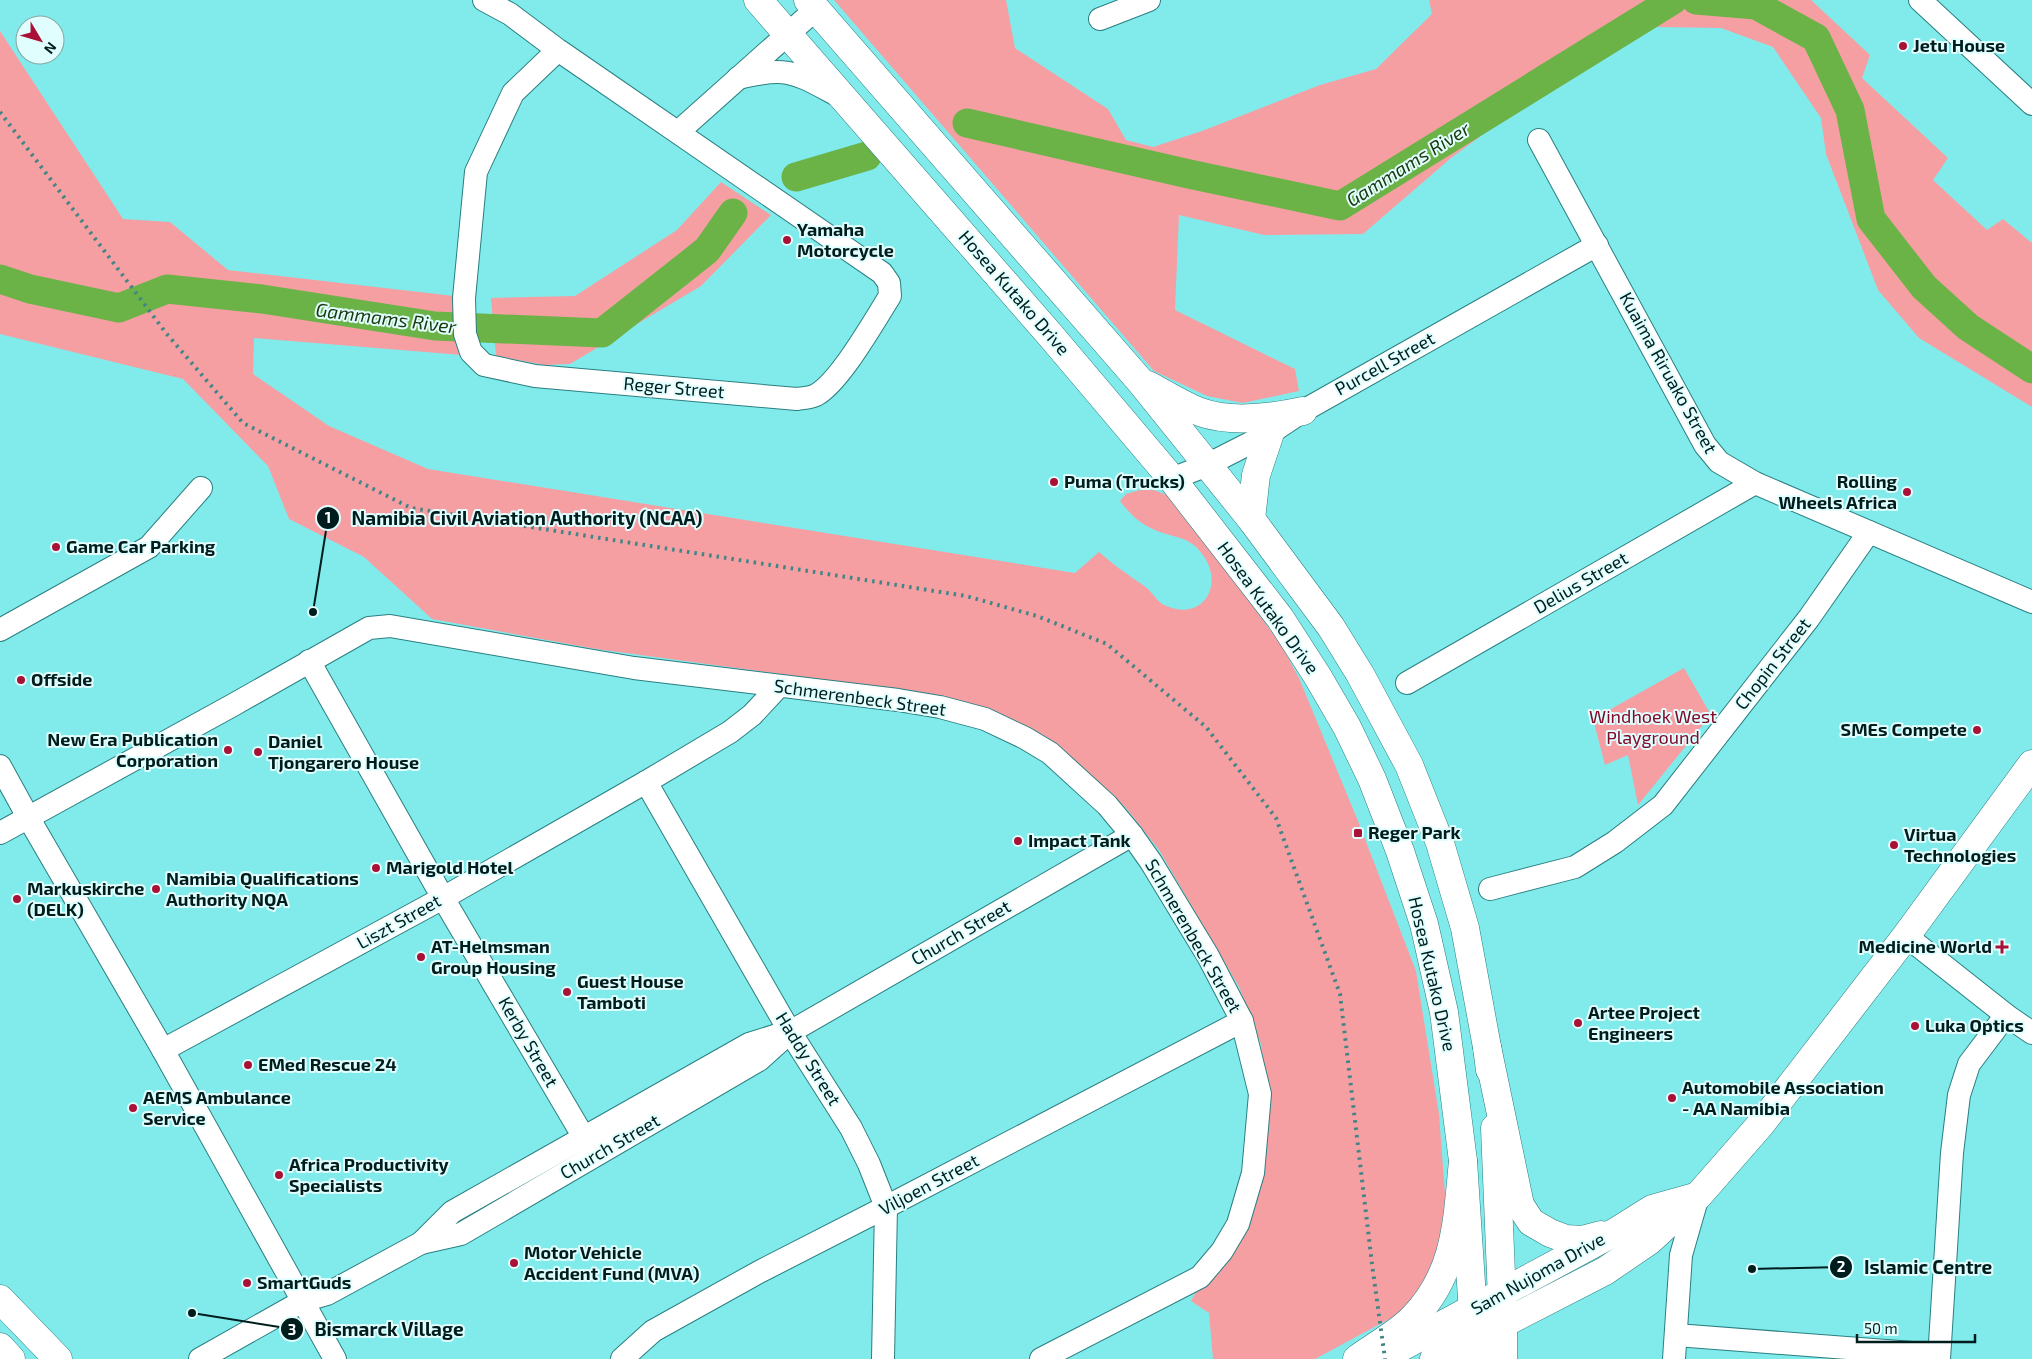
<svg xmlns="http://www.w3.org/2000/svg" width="2032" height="1359" font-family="'Exo 2',sans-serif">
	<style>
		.green { fill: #f59fa3 }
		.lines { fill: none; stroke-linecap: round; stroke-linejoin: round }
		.river { stroke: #6bb347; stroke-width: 29 }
		.minor-casing { stroke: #2a7f80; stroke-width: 24 }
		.major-casing { stroke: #2a7f80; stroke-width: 29 }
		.highway-casing { stroke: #2a7f80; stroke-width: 29 }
		.minor { stroke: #fff; stroke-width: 22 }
		.major { stroke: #fff; stroke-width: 28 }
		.highway { stroke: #fff; stroke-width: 28 }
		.rail { stroke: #418586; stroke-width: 4; stroke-dasharray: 2.5 5; stroke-linecap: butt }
		.poi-dot { fill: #a91136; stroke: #e1fefe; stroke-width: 2 }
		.labels { text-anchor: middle; stroke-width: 4; stroke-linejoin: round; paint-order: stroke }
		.poi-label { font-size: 18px; font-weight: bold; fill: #001d1e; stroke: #e1fefe; text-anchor: start }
		.street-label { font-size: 18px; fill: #001d1e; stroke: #e1fefe }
		.park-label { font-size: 18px; fill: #830727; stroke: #e1fefe }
		.water-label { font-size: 19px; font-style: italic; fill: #1b370c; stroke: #e1fefe }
		.leader { fill: none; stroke: #001d1e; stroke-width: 2 }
		.callout-dot { fill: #001d1e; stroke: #e1fefe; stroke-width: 2 }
		.mark-label { font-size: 15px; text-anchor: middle; font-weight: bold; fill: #fff }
		.callout-label { font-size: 19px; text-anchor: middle; font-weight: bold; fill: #001d1e; stroke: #e1fefe; stroke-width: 4; stroke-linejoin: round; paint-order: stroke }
	</style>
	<rect width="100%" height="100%" fill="#81ebec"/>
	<g class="green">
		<path d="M 834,0 L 1006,0 L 1015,48 L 1108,109 L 1126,140 L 1153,147 L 1202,131 L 1320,85 L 1376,69 L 1432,14 L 1429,0 L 1811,0 L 1870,55 L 1862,78 L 1948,158 L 1933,180 L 1987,230 L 2003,219 L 2032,243 L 2032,407 L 1919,338 L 1878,290 L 1826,154 L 1821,118 L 1773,47 L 1721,28 L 1656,27 L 1528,101 L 1451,158 L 1363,234 L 1264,235 L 1179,215 L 1175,310 L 1295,369 L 1299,391 L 1243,403 L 1207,396 L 1154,371 Z"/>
		<path d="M 0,31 L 123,219 L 170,222 L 228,270 L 454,296 L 462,355 L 254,338 L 253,374 L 329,426 L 428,469 L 1075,573 L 1099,552 C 1108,559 1116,567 1126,573 C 1133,579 1141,583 1148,589 C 1153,594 1158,602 1164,605 C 1205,624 1227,581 1199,550 C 1187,536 1170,537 1155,530 C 1140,524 1130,514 1120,501 L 1126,494 L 1140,490 L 1154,490 L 1172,497 L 1202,536 L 1281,645 L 1299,678 L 1358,821 L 1416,971 L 1439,1114 L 1447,1221 L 1439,1262 L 1406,1310 L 1315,1359 L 1213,1359 L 1209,1313 L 1191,1301 L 1201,1283 L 1244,1236 L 1254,1212 L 1261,1184 L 1267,1090 L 1261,1044 L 1239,987 L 1159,850 L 1126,808 L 1084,768 L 1042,739 L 934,695 L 596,649 L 432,619 L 364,557 L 289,519 L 268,466 L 183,379 L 0,334 Z"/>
		<path d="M 721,182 L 771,215 L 701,286 L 570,364 L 545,365 L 496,356 L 491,298 L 575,296 L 677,230 Z"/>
		<path d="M 1684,668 L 1711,715 L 1638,805 L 1628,755 L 1605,765 L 1593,719 Z"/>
	</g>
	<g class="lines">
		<g class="river">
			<path d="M 1696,0 L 1756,5 L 1816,38 L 1850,110 L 1871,219 L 1924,287 L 1968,327 L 2032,369"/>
			<path d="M 967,123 L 1189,174 L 1340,206 L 1673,0"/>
			<path d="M 796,177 L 867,156"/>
			<path d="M 0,279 L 30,289 L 119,308 L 167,289 L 262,299 L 435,326 L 602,333 L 707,250 L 733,213"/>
		</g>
		<defs>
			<g id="minor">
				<path d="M 484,0 L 510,14 L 558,50 L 882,273 L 889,283 L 890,296 C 874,321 840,382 816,395 C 810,398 804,398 797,399 L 535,376 L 484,365 L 471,352 L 465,334 L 464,298 L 476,172 L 513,93 L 558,50"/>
				<path d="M 1920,0 L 2032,104"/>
				<path d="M 1100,19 L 1149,0"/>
				<path d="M 738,78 C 788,66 794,72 837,95"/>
				<path d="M 678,132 L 816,9"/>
				<path d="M 1539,140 L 1705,445 L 1719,462 L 1755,483 L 2032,602"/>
				<path d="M 1172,479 L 1207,465 L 1270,433 L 1303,411 L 1597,245"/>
				<path d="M 0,630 L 149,547 L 201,488"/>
				<path d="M 309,661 L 443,898 L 583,1136"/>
				<path d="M 1407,683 L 1755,483"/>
				<path d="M 0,766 L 28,817 L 163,1050 L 335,1359"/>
				<path d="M 646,782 L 790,1032 L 851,1128 L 869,1164 L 886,1207 L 883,1359"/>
				<path d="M 0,833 L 233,705 L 369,628 L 390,626 L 634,668 L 898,700 L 940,707 L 985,719 L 1025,738 L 1050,753 L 1107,805 L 1132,835 L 1151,862 L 1208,956 L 1242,1021 L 1260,1094 L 1253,1173 L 1238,1224 L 1222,1251 L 1200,1277 L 1041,1359"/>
				<path d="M 1490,889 L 1575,867 L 1615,842 L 1663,805 L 1809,618 L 1869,532"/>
				<path d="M 1906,936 L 2006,1015 L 2032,1033"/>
				<path d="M 163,1050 L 443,898 L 646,782 L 730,732 L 752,715 L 779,686"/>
				<path d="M 421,1243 L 452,1212 L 749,1044 L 784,1033"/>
				<path d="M 1676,1335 L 1939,1355"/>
				<path d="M 200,1359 L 303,1301 L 327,1294 L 421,1243 L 461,1234 L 759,1060 L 790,1032 L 1132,835"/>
				<path d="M 622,1359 L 653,1331 L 759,1272 L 886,1207 L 1242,1021"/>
				<path d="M 1674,1359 L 1681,1255 L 1698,1196"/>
				<path d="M 1939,1359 L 1952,1153 L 1959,1095 L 1969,1064 L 2006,1015"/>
			</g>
			<g id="major">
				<path d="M 758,0 L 1051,336 L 1172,479 L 1280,618 L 1318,677 L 1347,727 L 1372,779 L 1400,851 L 1424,924 L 1444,1012 L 1463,1161 L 1476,1359"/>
				<path d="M 808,0 L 1140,381 L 1251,519 L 1331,627 L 1360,674 L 1409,765 L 1440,843 L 1465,928 L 1487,1047 L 1490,1070"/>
				<path d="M 1148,385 C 1165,394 1182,405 1200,412 C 1231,423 1271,418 1303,411"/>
				<path d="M 1251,519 L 1256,475 L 1270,433"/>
				<path d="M 1495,1128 L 1503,1323 L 1503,1359"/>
				<path d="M 0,1299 L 58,1359"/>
				<path d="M 0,1347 L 11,1359"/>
			</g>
			<g id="highway">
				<path d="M 1487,1047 L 1520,1205 L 1531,1222 L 1550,1233 L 1566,1239 L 1582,1240 L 1601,1235"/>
				<path d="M 1357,1359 C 1373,1347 1399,1333 1413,1318 C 1457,1273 1457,1220 1463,1161"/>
				<path d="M 1379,1359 L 1617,1231 L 1652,1209 L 1695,1197"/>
				<path d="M 1434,1359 L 1605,1271 L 1649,1241 L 1698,1196 L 1761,1124 L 1906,936 L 2032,764"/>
			</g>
		</defs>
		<use href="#minor" class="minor-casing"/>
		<use href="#major" class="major-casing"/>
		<use href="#highway" class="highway-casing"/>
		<use href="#minor" class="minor"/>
		<use href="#major" class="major"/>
		<use href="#highway" class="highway"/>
		<path class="rail" d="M 0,112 L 166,333 L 243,423 L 411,508 L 966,596 L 1037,616 L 1107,644 L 1206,727 L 1276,818 L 1340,994 L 1372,1264 L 1385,1359"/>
	</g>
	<g class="poi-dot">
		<circle cx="1903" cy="46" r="5"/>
		<circle cx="787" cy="240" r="5"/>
		<circle cx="1054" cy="482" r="5"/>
		<circle cx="1907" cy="492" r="5"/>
		<circle cx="56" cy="547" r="5"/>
		<circle cx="21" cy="680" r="5"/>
		<circle cx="1977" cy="730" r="5"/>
		<circle cx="228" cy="750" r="5"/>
		<circle cx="258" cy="752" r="5"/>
		<rect x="1353" y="828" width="10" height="10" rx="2.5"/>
		<circle cx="1018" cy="841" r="5"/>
		<circle cx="1894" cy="845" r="5"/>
		<circle cx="376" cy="868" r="5"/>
		<circle cx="156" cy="889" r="5"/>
		<circle cx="17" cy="899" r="5"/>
		<path d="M1999.5 939.5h5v5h5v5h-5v5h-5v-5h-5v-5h5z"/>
		<circle cx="421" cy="957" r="5"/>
		<circle cx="567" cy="992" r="5"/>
		<circle cx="1578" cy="1023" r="5"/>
		<circle cx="1915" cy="1026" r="5"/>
		<circle cx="248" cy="1065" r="5"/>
		<circle cx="1672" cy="1098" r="5"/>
		<circle cx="133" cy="1108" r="5"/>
		<circle cx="279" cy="1175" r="5"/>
		<circle cx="514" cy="1263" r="5"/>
		<circle cx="247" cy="1283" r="5"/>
	</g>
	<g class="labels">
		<g class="poi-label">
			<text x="1913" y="52">Jetu House</text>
			<text x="797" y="236">Yamaha<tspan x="797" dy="21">Motorcycle</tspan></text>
			<text x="1064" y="488">Puma (Trucks)</text>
			<text x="1897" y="488" text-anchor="end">Rolling<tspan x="1897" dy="21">Wheels Africa</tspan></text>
			<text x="66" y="553">Game Car Parking</text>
			<text x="31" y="686">Offside</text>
			<text x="1967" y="736" text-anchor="end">SMEs Compete</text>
			<text x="218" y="746" text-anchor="end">New Era Publication<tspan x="218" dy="21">Corporation</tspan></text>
			<text x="268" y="748">Daniel<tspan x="268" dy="21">Tjongarero House</tspan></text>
			<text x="1368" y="839">Reger Park</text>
			<text x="1904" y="841">Virtua<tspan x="1904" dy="21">Technologies</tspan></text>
			<text x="1028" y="847">Impact Tank</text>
			<text x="386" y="874">Marigold Hotel</text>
			<text x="166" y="885">Namibia Qualifications<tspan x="166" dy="21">Authority NQA</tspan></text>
			<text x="27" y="895">Markuskirche<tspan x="27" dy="21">(DELK)</tspan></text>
			<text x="431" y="953">AT-Helmsman<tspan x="431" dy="21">Group Housing</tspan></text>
			<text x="1992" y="953" text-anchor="end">Medicine World</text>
			<text x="577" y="988">Guest House<tspan x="577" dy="21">Tamboti</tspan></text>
			<text x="1588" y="1019">Artee Project<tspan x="1588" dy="21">Engineers</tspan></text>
			<text x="1925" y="1032">Luka Optics</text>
			<text x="258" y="1071">EMed Rescue 24</text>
			<text x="1682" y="1094">Automobile Association<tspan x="1682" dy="21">- AA Namibia</tspan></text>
			<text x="143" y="1104">AEMS Ambulance<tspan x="143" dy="21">Service</tspan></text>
			<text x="289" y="1171">Africa Productivity<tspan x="289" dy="21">Specialists</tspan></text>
			<text x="524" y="1259">Motor Vehicle<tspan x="524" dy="21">Accident Fund (MVA)</tspan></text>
			<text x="257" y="1289">SmartGuds</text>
		</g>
		<g class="street-label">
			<text transform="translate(1014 293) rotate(49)" y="6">Hosea Kutako Drive</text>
			<text transform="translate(1385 364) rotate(-29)" y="6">Purcell Street</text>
			<text transform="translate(1668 373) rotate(61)" y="6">Kuaima Riruako Street</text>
			<text transform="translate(674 388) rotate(5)" y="6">Reger Street</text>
			<text transform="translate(1581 583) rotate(-30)" y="6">Delius Street</text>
			<text transform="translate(1268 608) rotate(54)" y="6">Hosea Kutako Drive</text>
			<text transform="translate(1773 664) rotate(-52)" y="6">Chopin Street</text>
			<text transform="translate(860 698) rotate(8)" y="6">Schmerenbeck Street</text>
			<text transform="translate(399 922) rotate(-29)" y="6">Liszt Street</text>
			<text transform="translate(961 933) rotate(-30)" y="6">Church Street</text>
			<text transform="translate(1193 936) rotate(60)" y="6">Schmerenbeck Street</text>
			<text transform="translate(1432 974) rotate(77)" y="6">Hosea Kutako Drive</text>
			<text transform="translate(528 1042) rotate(60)" y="6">Kerby Street</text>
			<text transform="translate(808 1059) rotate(58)" y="6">Haddy Street</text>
			<text transform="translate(610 1147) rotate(-30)" y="6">Church Street</text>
			<text transform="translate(929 1185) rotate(-28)" y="6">Viljoen Street</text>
			<text transform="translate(1538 1274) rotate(-29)" y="6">Sam Nujoma Drive</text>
		</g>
		<g class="park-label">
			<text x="1653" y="723">Windhoek West<tspan x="1653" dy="21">Playground</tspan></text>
		</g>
		<g class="water-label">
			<text transform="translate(1408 164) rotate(-32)" y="7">Gammams River</text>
			<text transform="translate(386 318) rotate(7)" y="7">Gammams River</text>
		</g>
	</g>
	<path class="leader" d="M313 612L328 518M1752 1269L1841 1267M192 1313L292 1329"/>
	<g class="callout-dot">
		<circle cx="313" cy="612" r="5"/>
		<circle cx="1752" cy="1269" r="5"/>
		<circle cx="192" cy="1313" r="5"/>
		<circle cx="328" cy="518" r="12"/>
		<circle cx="1841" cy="1267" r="12"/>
		<circle cx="292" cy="1329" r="12"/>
	</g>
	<g class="mark-label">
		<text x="328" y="523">1</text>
		<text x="1841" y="1272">2</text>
		<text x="292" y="1335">3</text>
	</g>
	<g class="callout-label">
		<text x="527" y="525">Namibia Civil Aviation Authority (NCAA)</text>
		<text x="1928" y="1274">Islamic Centre</text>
		<text x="389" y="1336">Bismarck Village</text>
	</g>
	<g transform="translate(40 40) rotate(128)"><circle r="24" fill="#e1fefe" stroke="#87a4a4"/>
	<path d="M0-4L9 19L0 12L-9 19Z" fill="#a91136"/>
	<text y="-8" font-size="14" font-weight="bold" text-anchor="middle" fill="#001d1e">N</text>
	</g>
	<path d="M1857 1334v8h118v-8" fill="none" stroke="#001d1e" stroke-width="2.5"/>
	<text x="1864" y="1334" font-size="15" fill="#001d1e" stroke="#e1fefe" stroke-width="4" paint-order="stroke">50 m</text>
</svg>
